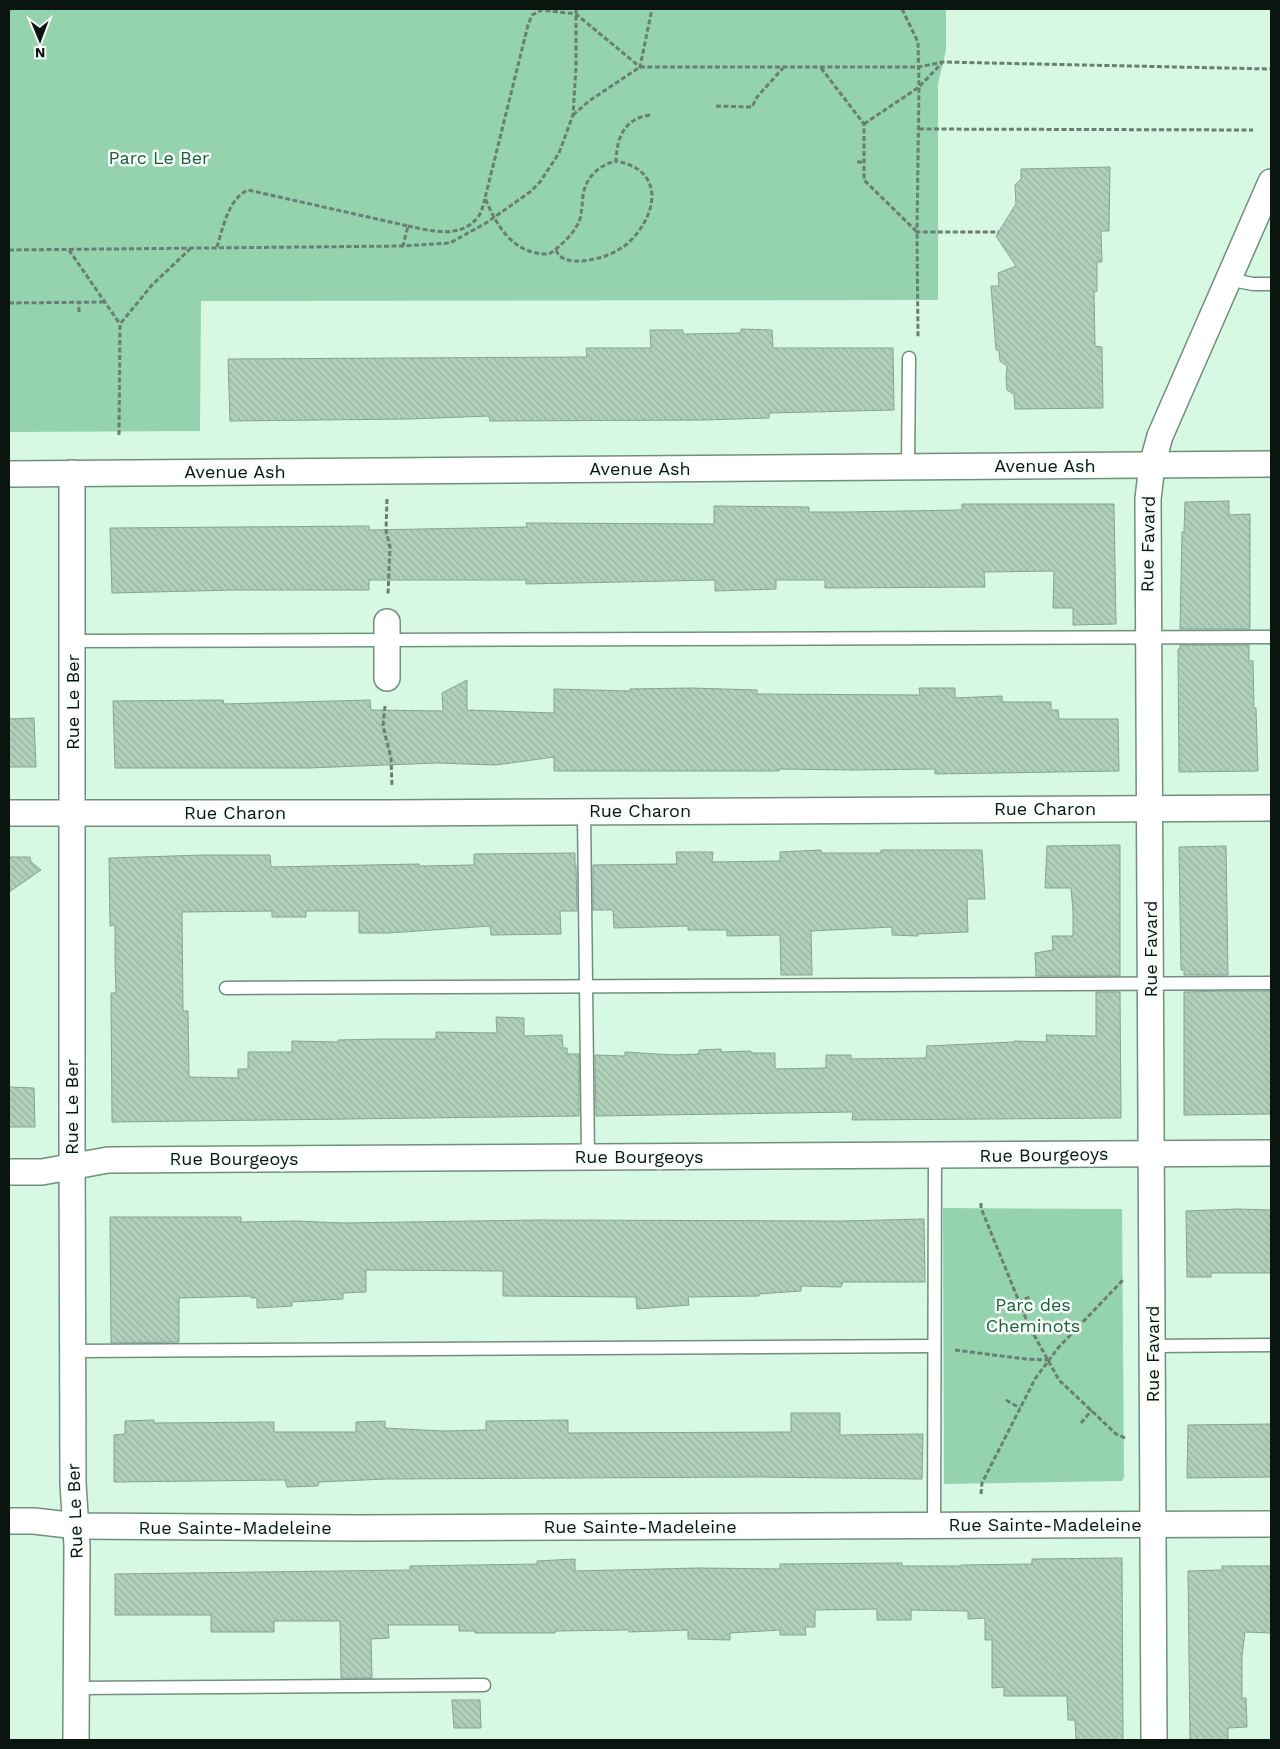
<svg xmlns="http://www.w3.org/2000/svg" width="1280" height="1749" font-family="'Work Sans',sans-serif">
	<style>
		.park { fill: #95d2ae }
		.building { fill: url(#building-back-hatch); stroke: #85a491 }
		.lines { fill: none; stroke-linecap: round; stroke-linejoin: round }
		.lane-casing { stroke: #718f7c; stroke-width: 15 }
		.street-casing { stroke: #718f7c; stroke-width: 28 }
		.path { stroke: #697f72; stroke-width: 3; stroke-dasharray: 5 2.5; stroke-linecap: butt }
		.lane { stroke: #fff; stroke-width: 12 }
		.street { stroke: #fff; stroke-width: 25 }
		.labels { text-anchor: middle; stroke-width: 5; stroke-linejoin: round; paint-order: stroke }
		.park-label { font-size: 18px; fill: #1a5e3d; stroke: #f7fdf9 }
		.street-label { font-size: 18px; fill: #09150e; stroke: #f7fdf9 }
	</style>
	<defs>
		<pattern id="building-back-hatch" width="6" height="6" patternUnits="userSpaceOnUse" patternTransform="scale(1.25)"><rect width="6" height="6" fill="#b0d0bc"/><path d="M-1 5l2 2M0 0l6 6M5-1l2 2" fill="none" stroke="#96b2a0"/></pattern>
	</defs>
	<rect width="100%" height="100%" fill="#d7f8e3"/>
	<g class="park">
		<path d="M 9,9 L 946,9 L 946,50 L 938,84 L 938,300 L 201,301 L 200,431 L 9,432 Z"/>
		<path d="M 943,1208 L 1122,1209 L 1124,1477 L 1122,1481 L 944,1484 Z"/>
	</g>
	<g class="building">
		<path d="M 1110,167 L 1109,231 L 1101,231 L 1102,262 L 1097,262 L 1097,291 L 1094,292 L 1095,346 L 1102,347 L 1103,408 L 1015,409 L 1014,394 L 1007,390 L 1006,378 L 1007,366 L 1000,361 L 999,350 L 996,350 L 991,286 L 999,286 L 998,273 L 1016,266 L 996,236 L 1016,204 L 1015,185 L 1021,179 L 1021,169 Z"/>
		<path d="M 741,329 L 772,330 L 773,348 L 893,348 L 894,410 L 769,413 L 769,418 L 704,420 L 490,421 L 489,416 L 409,419 L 230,421 L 228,359 L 587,357 L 586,348 L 651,348 L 650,330 L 683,330 L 683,334 L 741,333 Z"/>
		<path d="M 1229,501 L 1229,515 L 1250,514 L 1250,629 L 1180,629 L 1182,532 L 1184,532 L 1185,502 Z"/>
		<path d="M 962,504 L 1114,504 L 1116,624 L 1073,625 L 1073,608 L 1053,608 L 1054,571 L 984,572 L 985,587 L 825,588 L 825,580 L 776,580 L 776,589 L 715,591 L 715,580 L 526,584 L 526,580 L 369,580 L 369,590 L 234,590 L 112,593 L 110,528 L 369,526 L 369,530 L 527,527 L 526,523 L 714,524 L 714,506 L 809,507 L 809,512 L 846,512 L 962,510 Z"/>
		<path d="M 1180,645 L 1249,645 L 1249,661 L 1253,661 L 1254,708 L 1256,708 L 1258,771 L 1179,772 L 1178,649 L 1180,649 Z"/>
		<path d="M 467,680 L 467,710 L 554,713 L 554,689 L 630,691 L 630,689 L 690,688 L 757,690 L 757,694 L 920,695 L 919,688 L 955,688 L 955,698 L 1002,696 L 1002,702 L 1051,702 L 1051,710 L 1058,710 L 1059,719 L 1118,719 L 1119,771 L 935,774 L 935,769 L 854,770 L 779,769 L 779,771 L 554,771 L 554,757 L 496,765 L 437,763 L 308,768 L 115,768 L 113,701 L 223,700 L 224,704 L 370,700 L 371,710 L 443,711 L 442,693 Z"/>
		<path d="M 34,718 L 36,767 L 9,767 L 9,719 Z"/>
		<path d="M 1120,845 L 1120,976 L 1036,976 L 1035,953 L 1053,950 L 1052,936 L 1073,936 L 1073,911 L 1071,888 L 1045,888 L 1047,846 Z"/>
		<path d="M 1226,846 L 1228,975 L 1184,975 L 1184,970 L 1181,970 L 1179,847 Z"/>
		<path d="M 821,850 L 821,853 L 881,853 L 881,850 L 982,850 L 985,899 L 967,899 L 968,932 L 918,934 L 918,936 L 892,935 L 892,927 L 811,931 L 812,975 L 781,975 L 780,935 L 727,936 L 727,930 L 688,930 L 688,926 L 614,928 L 613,910 L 593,910 L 593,865 L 677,864 L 676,852 L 713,852 L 712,862 L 780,861 L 780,852 Z"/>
		<path d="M 575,853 L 575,865 L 576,865 L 577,911 L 560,911 L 561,934 L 491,935 L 490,926 L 389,933 L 359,933 L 359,911 L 306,911 L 306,917 L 272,917 L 272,911 L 182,912 L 183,1011 L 188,1011 L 189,1077 L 238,1078 L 238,1069 L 248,1069 L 248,1052 L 292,1052 L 292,1041 L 338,1042 L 338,1040 L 385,1039 L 436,1039 L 436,1032 L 497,1033 L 496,1017 L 524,1018 L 524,1036 L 562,1035 L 563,1048 L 567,1048 L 567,1054 L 579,1054 L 579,1116 L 112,1122 L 111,993 L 116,993 L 115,960 L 115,925 L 110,926 L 109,858 L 205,855 L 270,855 L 271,867 L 419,864 L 419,866 L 474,865 L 474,854 Z"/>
		<path d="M 9,857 L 30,857 L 31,862 L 41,870 L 9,892 Z"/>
		<path d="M 1228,991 L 1271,991 L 1271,1114 L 1184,1115 L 1184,992 Z"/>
		<path d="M 1096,992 L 1120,992 L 1121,1118 L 852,1120 L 853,1112 L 596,1116 L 595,1055 L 625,1056 L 625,1052 L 674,1055 L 699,1054 L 699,1050 L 721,1049 L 721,1052 L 751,1051 L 751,1053 L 775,1053 L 775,1069 L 826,1068 L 826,1055 L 851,1055 L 851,1059 L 926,1058 L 927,1046 L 1014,1042 L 1014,1041 L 1047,1042 L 1046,1035 L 1096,1036 Z"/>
		<path d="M 9,1087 L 34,1088 L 35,1127 L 9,1127 Z"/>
		<path d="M 1238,1209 L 1271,1210 L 1271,1273 L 1211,1273 L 1211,1277 L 1187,1277 L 1186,1211 Z"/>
		<path d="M 110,1217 L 241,1217 L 241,1222 L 297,1221 L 343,1223 L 537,1220 L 842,1221 L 924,1219 L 925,1282 L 843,1282 L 841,1287 L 801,1286 L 801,1291 L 759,1294 L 759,1296 L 688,1297 L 689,1305 L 637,1309 L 636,1297 L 503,1296 L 503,1271 L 366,1270 L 366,1292 L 343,1293 L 343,1299 L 292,1302 L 292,1306 L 257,1308 L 257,1298 L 251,1298 L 251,1296 L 179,1298 L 179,1342 L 111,1343 Z"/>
		<path d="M 791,1413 L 840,1413 L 840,1435 L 923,1434 L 922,1479 L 758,1477 L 386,1479 L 319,1482 L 318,1486 L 287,1487 L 285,1480 L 114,1482 L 114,1435 L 125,1434 L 125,1421 L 154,1420 L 154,1423 L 274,1422 L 274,1432 L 356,1432 L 356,1422 L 385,1421 L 385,1428 L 442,1431 L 486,1430 L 486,1421 L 568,1420 L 568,1433 L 791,1432 Z"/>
		<path d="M 1271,1424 L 1271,1477 L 1187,1478 L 1188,1425 Z"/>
		<path d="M 1122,1558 L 1123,1740 L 1076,1740 L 1075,1720 L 1068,1720 L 1067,1696 L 1004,1696 L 1004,1687 L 992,1688 L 992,1640 L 985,1640 L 985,1618 L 968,1619 L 968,1611 L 911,1610 L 911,1620 L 877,1620 L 877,1609 L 815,1610 L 815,1627 L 805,1627 L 806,1635 L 780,1635 L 780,1630 L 730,1633 L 730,1640 L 688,1639 L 688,1630 L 629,1632 L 629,1630 L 555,1631 L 555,1633 L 475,1633 L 475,1631 L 459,1631 L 459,1625 L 388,1625 L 389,1638 L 371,1639 L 372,1678 L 341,1678 L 340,1621 L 274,1621 L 274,1632 L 211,1632 L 211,1615 L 115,1615 L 115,1574 L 410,1570 L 410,1566 L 537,1564 L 537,1561 L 575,1559 L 575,1571 L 699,1568 L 780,1569 L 780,1564 L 902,1563 L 902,1566 L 961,1566 L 961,1565 L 1032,1564 L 1032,1559 Z"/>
		<path d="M 1222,1566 L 1271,1566 L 1271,1633 L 1245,1632 L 1242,1656 L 1242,1698 L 1246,1698 L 1247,1727 L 1228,1728 L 1228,1740 L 1190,1740 L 1188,1571 L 1222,1570 Z"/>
		<path d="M 452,1700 L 480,1700 L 481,1728 L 454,1728 Z"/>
	</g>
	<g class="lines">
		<defs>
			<g id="lane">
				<path d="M 1227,279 L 1253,284 L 1271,284"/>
				<path d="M 908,467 L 909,358"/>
				<path d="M 73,641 L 1271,637"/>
				<path d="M 584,812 L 588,1157"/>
				<path d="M 226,988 L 1271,983"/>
				<path d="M 1152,1346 L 1271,1345"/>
				<path d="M 73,1351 L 934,1346"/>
				<path d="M 934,1525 L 935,1156"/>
				<path d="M 77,1688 L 484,1685"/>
			</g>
			<g id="street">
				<path d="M 72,473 L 72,1136 L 73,1483 L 77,1546 L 76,1740"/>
				<path d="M 9,474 L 1271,464"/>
				<path d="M 387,622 L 387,678"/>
				<path d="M 9,813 L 392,813 L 1271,808"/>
				<path d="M 9,1172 L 42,1172 L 108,1160 L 1271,1153"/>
				<path d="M 9,1521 L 34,1521 L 77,1526 L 359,1528 L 1271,1524"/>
				<path d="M 1154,1740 L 1148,499 L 1152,465 L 1160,436 L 1271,182"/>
			</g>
		</defs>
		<use href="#lane" class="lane-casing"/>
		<use href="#street" class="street-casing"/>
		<g class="path">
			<path d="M 902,9 L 918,42 L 919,87 L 917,232 L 999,232"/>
			<path d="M 821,68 L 864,124 L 864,180 L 917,232 L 918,337"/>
			<path d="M 716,106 L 752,107 L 757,97 L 783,68"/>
			<path d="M 573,115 L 589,101 L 640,67 L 918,67 L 943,62 L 1271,69"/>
			<path d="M 650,115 C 624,119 617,137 616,161 C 599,165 585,178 583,196 C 582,204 582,211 580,219 C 575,233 561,246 549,254 C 514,255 497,227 485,198 L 528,25 L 532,15 L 542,10 L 576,14 L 640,67 L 652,9"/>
			<path d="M 864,124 L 919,87 L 942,63"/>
			<path d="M 919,129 L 1253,130"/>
			<path d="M 857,162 L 864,162"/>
			<path d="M 408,226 C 431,231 461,239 478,217 C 482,212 483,205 485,199"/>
			<path d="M 217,247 C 223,228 228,199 248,190 L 408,226 L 403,246"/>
			<path d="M 9,250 L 403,246 L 450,243 L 486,223 L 530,192 L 540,182 L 559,153 L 573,115 L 576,67 L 576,9"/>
			<path d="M 69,250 L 120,324"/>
			<path d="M 556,250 C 561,261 570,261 581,261 C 597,260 615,254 627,244 C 658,216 666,170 616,161"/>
			<path d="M 9,303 L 105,302"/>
			<path d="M 79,312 L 79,303"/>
			<path d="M 119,435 L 120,324 L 152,285 L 190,249"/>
			<path d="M 387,499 L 386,531 L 390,547 L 388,594"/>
			<path d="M 385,706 L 383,726 L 391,758 L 392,786"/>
			<path d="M 981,1203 L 981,1208 L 1029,1326 L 1059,1380 L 1116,1434 L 1125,1438"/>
			<path d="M 1011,1305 L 1030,1297"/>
			<path d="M 955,1350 L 1025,1359 L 1049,1360"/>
			<path d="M 1006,1400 L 1020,1408"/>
			<path d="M 1081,1423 L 1092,1410"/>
			<path d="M 981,1494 L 982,1483 L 1035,1379 L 1058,1348 L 1123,1280"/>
		</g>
		<use href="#lane" class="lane"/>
		<use href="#street" class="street"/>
	</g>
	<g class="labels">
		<g class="park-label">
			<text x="159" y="164">Parc Le Ber</text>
			<text x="1033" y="1311">Parc des<tspan x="1033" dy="21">Cheminots</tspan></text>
		</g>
		<g class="street-label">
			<text x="1045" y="472">Avenue Ash</text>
			<text x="640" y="475">Avenue Ash</text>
			<text x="235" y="478">Avenue Ash</text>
			<text transform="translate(1148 544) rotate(-89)" y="6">Rue Favard</text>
			<text transform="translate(73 702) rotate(-90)" y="6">Rue Le Ber</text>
			<text x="1045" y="815">Rue Charon</text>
			<text x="640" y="817">Rue Charon</text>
			<text x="235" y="819">Rue Charon</text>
			<text transform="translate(1151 949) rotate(-90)" y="6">Rue Favard</text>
			<text transform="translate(72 1107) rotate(-90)" y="6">Rue Le Ber</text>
			<text transform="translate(1044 1155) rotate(-1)" y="6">Rue Bourgeoys</text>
			<text x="639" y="1163">Rue Bourgeoys</text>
			<text x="234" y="1165">Rue Bourgeoys</text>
			<text transform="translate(1153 1354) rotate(-90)" y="6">Rue Favard</text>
			<text transform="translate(75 1511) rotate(-92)" y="6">Rue Le Ber</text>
			<text x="1045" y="1531">Rue Sainte-Madeleine</text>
			<text x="640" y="1533">Rue Sainte-Madeleine</text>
			<text x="235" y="1534">Rue Sainte-Madeleine</text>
		</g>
	</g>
	<rect width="1280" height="1749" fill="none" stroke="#09150e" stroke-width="20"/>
	<g transform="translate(40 40) rotate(179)" stroke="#f7fdf9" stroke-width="4" paint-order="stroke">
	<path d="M0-4L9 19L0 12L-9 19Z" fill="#09150e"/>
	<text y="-8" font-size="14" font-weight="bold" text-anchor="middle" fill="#09150e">N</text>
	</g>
</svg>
